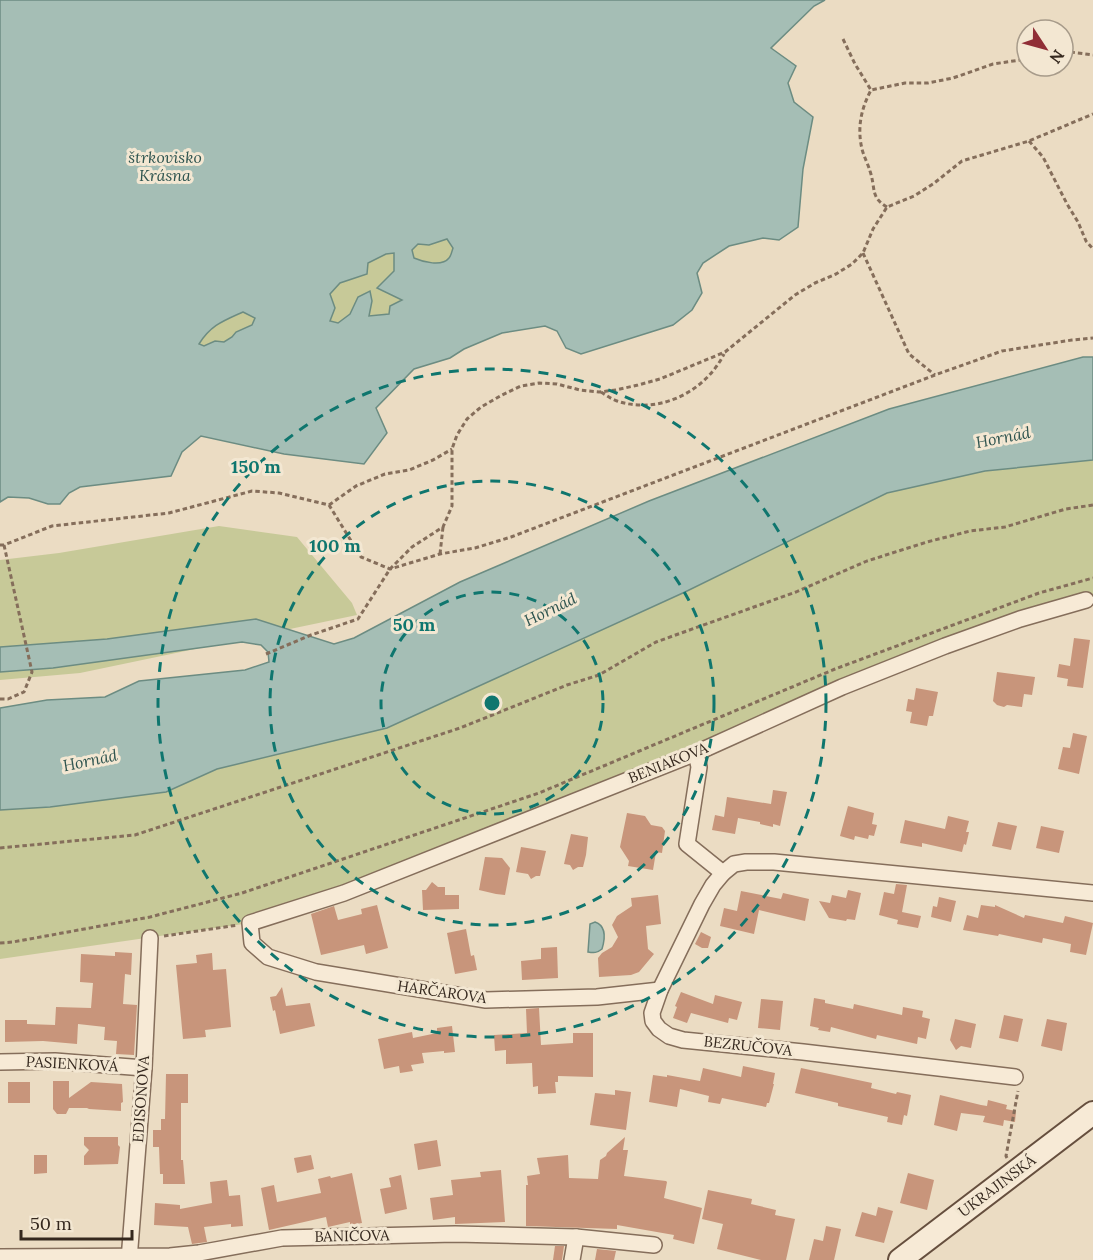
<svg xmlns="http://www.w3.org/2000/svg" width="1093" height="1260" font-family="Lora,serif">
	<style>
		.green { fill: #c7c998 }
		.water { fill: #a5beb5; stroke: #6c8c82; stroke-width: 1.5; fill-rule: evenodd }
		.building { fill: #c8957b }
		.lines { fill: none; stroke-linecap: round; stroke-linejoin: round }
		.minor-casing { stroke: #856e5b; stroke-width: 18 }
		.secondary-casing { stroke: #664f3e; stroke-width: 26 }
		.path { stroke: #856e5b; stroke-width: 3; stroke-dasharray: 4.5 3; stroke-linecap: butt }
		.minor { stroke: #f7ead6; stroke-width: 15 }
		.secondary { stroke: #f7ead6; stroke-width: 22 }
		.ring { fill: none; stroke: #0f766e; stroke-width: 3; stroke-dasharray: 10 8 }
		.labels { text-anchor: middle; stroke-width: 6; stroke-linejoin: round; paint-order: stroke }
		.street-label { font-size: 15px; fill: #35281e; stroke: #f3e7d2 }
		.water-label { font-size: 16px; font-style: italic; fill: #2e544f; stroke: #f3e7d2 }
		.centre { fill: #0f766e; stroke: #f3e7d2; stroke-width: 3 }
		.ring-label { font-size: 18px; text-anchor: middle; font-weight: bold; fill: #0f766e; stroke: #f3e7d2; stroke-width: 6; stroke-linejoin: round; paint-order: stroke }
	</style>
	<rect width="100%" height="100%" fill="#ebdcc3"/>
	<g class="green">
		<path d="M 447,239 L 453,248 C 452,251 451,256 449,258 C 442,267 423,262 414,258 L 412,250 L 418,244 L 429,245 Z"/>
		<path d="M 395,253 L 394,271 L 402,300 L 389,314 L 368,316 L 372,301 L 370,291 L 358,297 L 350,314 L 338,323 L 330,321 L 330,294 L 340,283 L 367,274 L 368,263 L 386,254 Z"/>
		<path d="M 244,312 L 255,318 L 252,325 L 236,332 L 232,337 L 224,342 L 215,341 L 204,346 L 198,344 C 214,324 221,322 244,312 Z"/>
		<path d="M 1093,460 L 1093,597 L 1086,600 L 1020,619 L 250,923 L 0,959 L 0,810 L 50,807 L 166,792 L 217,769 L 387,728 L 685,592 L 887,493 L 985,471 Z"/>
		<path d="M 219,526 L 297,537 L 352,603 L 357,615 L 80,673 L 0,680 L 0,560 L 59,553 Z"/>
	</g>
	<g class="water">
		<path d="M 0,0 L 825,0 L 814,6 L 771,48 L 796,66 L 788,83 L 794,102 L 813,117 L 803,169 L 798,227 L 779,240 L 763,238 L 729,246 L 703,263 L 697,273 L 702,293 L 692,310 L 673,325 L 581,354 L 566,348 L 557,331 L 545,326 L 502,333 L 464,349 L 450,358 L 414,369 L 376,408 L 387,433 L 364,464 L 284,454 L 201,436 L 182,452 L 171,476 L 80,487 L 69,493 L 60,504 L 48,504 L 29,498 L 8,497 L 0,502 ZM 447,239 L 453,248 C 452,251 451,256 449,258 C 442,267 423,262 414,258 L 412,250 L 418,244 L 429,245 ZM 394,253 L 394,271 L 377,288 L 402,300 L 390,306 L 389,314 L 369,316 L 372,301 L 370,291 L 358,297 L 350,314 L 338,323 L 330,321 L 335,308 L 330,294 L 340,283 L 367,274 L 368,263 L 386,254 ZM 243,312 L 255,318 L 252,325 L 236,332 L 232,337 L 224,342 L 215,341 L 204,346 L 199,344 C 211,325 223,321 243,312 Z"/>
		<path d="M 1083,357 L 1093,357 L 1093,460 L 985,471 L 887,493 L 685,592 L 387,728 L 217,769 L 166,792 L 50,807 L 0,810 L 0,708 L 47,700 L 105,697 L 139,681 L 245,670 L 269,662 L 268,652 L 261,645 L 242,642 L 53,668 L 0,672 L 0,647 L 107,639 L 256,619 L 334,644 L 354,638 L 460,582 L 649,501 L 889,409 Z"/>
		<path d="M 595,922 C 607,926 605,939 602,949 C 597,953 594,953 588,952 L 590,924 Z"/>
	</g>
	<g class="building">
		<path d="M 1074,638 L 1090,640 L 1083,688 L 1067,686 L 1068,679 L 1057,677 L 1059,664 L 1070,666 Z"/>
		<path d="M 997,672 L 1035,677 L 1032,695 L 1024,694 L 1022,707 L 1007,705 L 1004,707 L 997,705 L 993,701 Z"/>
		<path d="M 916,688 L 938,692 L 933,716 L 929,716 L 927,726 L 910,723 L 912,712 L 906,711 L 908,699 L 914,700 Z"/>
		<path d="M 1073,733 L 1087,736 L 1079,774 L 1058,769 L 1063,747 L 1070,748 Z"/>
		<path d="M 773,790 L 787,792 L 780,826 L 773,824 L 773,827 L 760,824 L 760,822 L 738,818 L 735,834 L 712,830 L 715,815 L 724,817 L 727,797 L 771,804 Z"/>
		<path d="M 848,806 L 874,813 L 872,824 L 877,825 L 874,836 L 869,835 L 868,839 L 855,836 L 854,840 L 840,836 Z"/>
		<path d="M 627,813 L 645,816 L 651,825 L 662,827 L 665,831 L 662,853 L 656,852 L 653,870 L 628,866 L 629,861 L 620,847 Z"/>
		<path d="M 948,816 L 969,821 L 966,832 L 969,832 L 966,845 L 964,844 L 962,852 L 922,843 L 922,847 L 900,843 L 905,820 L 945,829 Z"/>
		<path d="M 998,822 L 1017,826 L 1011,850 L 992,846 Z"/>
		<path d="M 1041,826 L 1064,831 L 1059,853 L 1036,848 Z"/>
		<path d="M 571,834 L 588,837 L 586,855 L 583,867 L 578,867 L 573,870 L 570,865 L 564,864 Z"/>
		<path d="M 521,847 L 546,851 L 540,876 L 536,876 L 531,879 L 528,874 L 516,872 Z"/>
		<path d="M 485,857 L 502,858 L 510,868 L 505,895 L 496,894 L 479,890 Z"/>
		<path d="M 432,882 L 438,887 L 445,887 L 445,895 L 459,895 L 459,909 L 423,910 L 422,890 L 426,890 Z"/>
		<path d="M 896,884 L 907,885 L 902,912 L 921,916 L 918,928 L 897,924 L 898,920 L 879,915 L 884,892 L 894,894 Z"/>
		<path d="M 848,890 L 861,893 L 855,920 L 847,919 L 846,921 L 829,918 L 819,901 L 830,903 L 832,895 L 846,898 Z"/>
		<path d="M 741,891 L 781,899 L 783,893 L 809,899 L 805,921 L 759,910 L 754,934 L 720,926 L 724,908 L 737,911 Z"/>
		<path d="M 658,895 L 661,924 L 646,926 L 648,949 L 654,954 L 639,972 L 631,975 L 599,977 L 598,958 L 602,953 L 612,947 L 618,937 L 612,925 L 617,916 L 632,906 L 631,898 Z"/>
		<path d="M 939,897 L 956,901 L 951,922 L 931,917 L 933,906 L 937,907 Z"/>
		<path d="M 377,905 L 388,948 L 366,954 L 364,945 L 321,955 L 311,914 L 334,906 L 338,920 L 362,914 L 361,909 Z"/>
		<path d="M 981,905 L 995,907 L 995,905 L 1024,918 L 1025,915 L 1063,923 L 1065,916 L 1093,923 L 1086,955 L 1070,952 L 1071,944 L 1043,938 L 1042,943 L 999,934 L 998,936 L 963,930 L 967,915 L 978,918 Z"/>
		<path d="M 466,929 L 471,956 L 474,955 L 477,970 L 455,974 L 447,933 Z"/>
		<path d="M 701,932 L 711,937 L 708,948 L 702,948 L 695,944 Z"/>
		<path d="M 557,947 L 558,978 L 522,980 L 521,961 L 541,959 L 541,948 Z"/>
		<path d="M 115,952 L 132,953 L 131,975 L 125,974 L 123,1004 L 137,1005 L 134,1055 L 116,1054 L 117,1041 L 104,1040 L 105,1027 L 78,1024 L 77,1044 L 43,1041 L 5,1042 L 5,1020 L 27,1020 L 27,1024 L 55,1025 L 56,1007 L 91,1008 L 93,983 L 80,982 L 81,954 L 115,956 Z"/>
		<path d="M 212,953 L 213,970 L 226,969 L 231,1027 L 205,1030 L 206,1037 L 183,1039 L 176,965 L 197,963 L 196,955 Z"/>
		<path d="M 282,987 L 286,1006 L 310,1003 L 315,1026 L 280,1034 L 275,1010 L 273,1011 L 270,997 L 276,996 Z"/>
		<path d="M 681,992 L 713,1004 L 715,995 L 742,1002 L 737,1020 L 729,1018 L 728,1023 L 691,1013 L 687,1023 L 673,1018 L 677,1007 L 675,1006 Z"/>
		<path d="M 814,998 L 825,1000 L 825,1003 L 853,1009 L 854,1004 L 902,1015 L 903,1007 L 923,1011 L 922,1017 L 930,1019 L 926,1039 L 918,1037 L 917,1044 L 877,1035 L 876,1039 L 831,1027 L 830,1032 L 818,1030 L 819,1028 L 810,1026 Z"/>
		<path d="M 761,999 L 783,1001 L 780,1030 L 758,1028 Z"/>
		<path d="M 539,1008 L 541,1045 L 573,1043 L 573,1033 L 593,1033 L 593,1077 L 558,1076 L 558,1082 L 555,1082 L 556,1093 L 538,1094 L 538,1086 L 533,1087 L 532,1063 L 506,1064 L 506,1050 L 495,1051 L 494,1035 L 527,1033 L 526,1009 Z"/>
		<path d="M 1004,1015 L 1023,1019 L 1018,1042 L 999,1038 Z"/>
		<path d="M 955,1019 L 976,1024 L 971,1048 L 961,1046 L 956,1050 L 950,1040 Z"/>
		<path d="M 1047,1019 L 1067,1023 L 1062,1051 L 1041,1046 Z"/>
		<path d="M 452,1026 L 455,1052 L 444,1053 L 444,1051 L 422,1053 L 424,1063 L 411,1065 L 413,1071 L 400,1073 L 399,1066 L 384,1069 L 378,1039 L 412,1032 L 413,1038 L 437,1033 L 437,1028 Z"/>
		<path d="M 743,1066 L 775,1073 L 773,1084 L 774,1084 L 769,1103 L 767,1103 L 766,1107 L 722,1098 L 720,1104 L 708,1102 L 709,1096 L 680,1089 L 677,1107 L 649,1102 L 653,1075 L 667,1077 L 667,1075 L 700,1081 L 703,1068 L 741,1077 Z"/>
		<path d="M 801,1068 L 872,1083 L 871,1088 L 896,1094 L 897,1092 L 911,1095 L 907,1116 L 904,1115 L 902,1125 L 887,1122 L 888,1117 L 838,1106 L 838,1103 L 795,1093 Z"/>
		<path d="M 166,1074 L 188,1074 L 188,1103 L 181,1103 L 181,1160 L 183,1160 L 185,1184 L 163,1184 L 163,1174 L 160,1174 L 159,1147 L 153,1147 L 153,1130 L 161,1130 L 161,1119 L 165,1119 Z"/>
		<path d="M 53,1081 L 69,1081 L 69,1098 L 91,1082 L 122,1084 L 123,1102 L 121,1103 L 121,1111 L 89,1109 L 87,1108 L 69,1108 L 66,1114 L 57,1114 L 53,1109 Z"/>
		<rect x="8" y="1082" width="22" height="21"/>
		<path d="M 615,1090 L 631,1092 L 626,1130 L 590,1125 L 595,1093 L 615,1095 Z"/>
		<path d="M 940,1095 L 981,1105 L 987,1106 L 988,1100 L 1007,1105 L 1006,1109 L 1016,1111 L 1015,1122 L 1004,1120 L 1003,1126 L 983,1122 L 985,1116 L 961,1113 L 957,1131 L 934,1125 Z"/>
		<path d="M 84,1137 L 118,1137 L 118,1145 L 120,1147 L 118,1164 L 84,1165 L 84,1156 L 89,1150 L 84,1145 Z"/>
		<path d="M 625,1137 L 623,1150 L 628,1150 L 624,1176 L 666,1181 L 667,1182 L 664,1198 L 702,1208 L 694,1244 L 673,1239 L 674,1235 L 617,1225 L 617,1229 L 526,1226 L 526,1185 L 528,1185 L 527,1176 L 540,1174 L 537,1158 L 568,1155 L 569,1178 L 598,1179 L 600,1160 L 606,1156 L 607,1153 Z"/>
		<path d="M 437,1140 L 441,1166 L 418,1170 L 414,1144 Z"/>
		<path d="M 34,1155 L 47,1155 L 47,1173 L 34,1174 Z"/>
		<path d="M 311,1155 L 314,1169 L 297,1173 L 294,1158 Z"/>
		<path d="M 501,1170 L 505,1222 L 455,1224 L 455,1217 L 433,1220 L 430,1198 L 453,1195 L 451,1180 L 481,1177 L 480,1172 Z"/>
		<path d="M 352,1173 L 362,1223 L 350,1225 L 350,1222 L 328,1227 L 326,1217 L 269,1230 L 261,1188 L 274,1185 L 277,1202 L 321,1193 L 318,1179 L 330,1176 L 331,1178 Z"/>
		<path d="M 908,1173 L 934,1180 L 927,1210 L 900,1203 Z"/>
		<path d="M 401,1175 L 407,1209 L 385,1214 L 380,1189 L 391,1187 L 389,1178 Z"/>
		<path d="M 227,1180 L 229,1196 L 240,1195 L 243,1226 L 231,1227 L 231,1224 L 204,1227 L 207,1242 L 192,1244 L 188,1227 L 154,1225 L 155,1203 L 180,1205 L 180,1209 L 212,1203 L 210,1182 Z"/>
		<path d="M 708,1190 L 752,1199 L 751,1204 L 776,1210 L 775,1215 L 795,1219 L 786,1260 L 761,1260 L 717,1249 L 723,1224 L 702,1219 Z"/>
		<path d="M 878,1207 L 893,1211 L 884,1243 L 855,1236 L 862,1212 L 876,1216 Z"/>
		<path d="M 826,1226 L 841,1229 L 834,1260 L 809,1260 L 814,1239 L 823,1241 Z"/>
		<path d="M 555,1246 L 564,1246 L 562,1260 L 553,1260 Z"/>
		<path d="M 597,1249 L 616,1251 L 614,1260 L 595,1260 Z"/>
	</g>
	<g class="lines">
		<defs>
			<g id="minor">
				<path d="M 696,753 L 699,767 L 687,844 L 723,873"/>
				<path d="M 660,990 L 597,997 L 486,1000 L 316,972 L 268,957 L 252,943 L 250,923 L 344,893 L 696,753 L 842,687 L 945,646 L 1020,619 L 1086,600"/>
				<path d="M 0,1062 L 55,1061 L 144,1068"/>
				<path d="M 1015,1077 L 803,1052 L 683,1040 L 669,1036 L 659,1029 L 653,1021 L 652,1013 L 660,990 L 702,904 L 713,885 L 723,873 L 734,864 L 746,862 L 774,862 L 1093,893"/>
				<path d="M 0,1257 L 170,1256 L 199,1253 L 282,1238 L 455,1234 L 576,1237 L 654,1245"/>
				<path d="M 129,1260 L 144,1068 L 150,938"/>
				<path d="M 572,1260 L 576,1237"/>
			</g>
			<path id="secondary" d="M 900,1260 L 1093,1113"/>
		</defs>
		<use href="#minor" class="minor-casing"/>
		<use href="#secondary" class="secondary-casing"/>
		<g class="path">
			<path d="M 843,39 L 855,64 L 871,90"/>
			<path d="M 1063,53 L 1070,52 L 1093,55"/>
			<path d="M 1029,141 L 1043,157 L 1067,204 L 1078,222 L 1086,241 L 1093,249"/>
			<path d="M 887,207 C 870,197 876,189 870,171 C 868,164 864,157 862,149 C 857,128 861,109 871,90 L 905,83 L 928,83 L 953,78 L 993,64 L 1027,59"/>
			<path d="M 863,253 L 909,354 L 935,375"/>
			<path d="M 601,392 C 606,395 611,399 617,401 C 659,415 705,392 724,354"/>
			<path d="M 329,505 L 356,486 L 385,474 L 409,470 L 433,460 L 452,449"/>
			<path d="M 0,545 L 4,545 L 52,526 L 169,513 L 252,491 L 279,493 L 329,505 L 361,557 L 390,569 L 440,554 L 475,548 L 511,537 L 935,375 L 1002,351 L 1072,340 L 1093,338"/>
			<path d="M 440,554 L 443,527"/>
			<path d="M 266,654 L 311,635 L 358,619 L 390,569 L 412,547 L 443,527 L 452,506 L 452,449 L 457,435 L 467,419 L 481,407 L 502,395 L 521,386 L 539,383 L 557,384 L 580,390 L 599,392 L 616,390 L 638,385 L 660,379 L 725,352 L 795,295 L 815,283 L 836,274 L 852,264 L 863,253 L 873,229 L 887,207 L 914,196 L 933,184 L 962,161 L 1029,141 L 1093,114"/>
			<path d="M 0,699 L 8,699 L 24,692 L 32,672 L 4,545"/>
			<path d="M 0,848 L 135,835 L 460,728 L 567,685 L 599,675 L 656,642 L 796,592 L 867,561 L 927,542 L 970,531 L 1005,527 L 1066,509 L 1093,505"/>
			<path d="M 164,936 L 238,925"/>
			<path d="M 0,943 L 13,942 L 150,917 L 242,893 L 539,793 L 835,669 L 1039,593 L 1093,578"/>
			<path d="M 1007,1158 L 1006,1156 L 1018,1091"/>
		</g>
		<use href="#minor" class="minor"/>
		<use href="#secondary" class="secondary"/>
	</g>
	<g class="ring">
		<circle cx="492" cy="703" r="111"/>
		<circle cx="492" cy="703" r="222"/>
		<circle cx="492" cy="703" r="334"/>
	</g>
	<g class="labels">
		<g class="street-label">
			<text transform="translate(668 763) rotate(-22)" y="5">BENIAKOVA</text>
			<text transform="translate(442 992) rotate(8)" y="5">HARČAROVA</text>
			<text transform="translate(748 1046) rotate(6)" y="5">BEZRUČOVA</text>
			<text transform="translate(72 1064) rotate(3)" y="5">PASIENKOVÁ</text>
			<text transform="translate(141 1099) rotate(-86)" y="5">EDISONOVA</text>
			<text transform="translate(997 1186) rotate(-37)" y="5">UKRAJINSKÁ</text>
			<text transform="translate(352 1236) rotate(-1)" y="5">BANIČOVA</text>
		</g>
		<g class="water-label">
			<text x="165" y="163">štrkovisko<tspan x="165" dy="18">Krásna</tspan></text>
			<text transform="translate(1003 437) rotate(-11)" y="6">Hornád</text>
			<text transform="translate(550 609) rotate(-26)" y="6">Hornád</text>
			<text transform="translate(90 760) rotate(-12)" y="6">Hornád</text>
		</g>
	</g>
	<circle cx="492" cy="703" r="9" class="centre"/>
	<g class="ring-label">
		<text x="256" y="473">150 m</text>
		<text x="335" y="552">100 m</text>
		<text x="414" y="631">50 m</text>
	</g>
	<g transform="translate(1045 48) rotate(126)"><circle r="28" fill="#f3e7d2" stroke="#a79b8a" stroke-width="1.5"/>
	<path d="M0-4.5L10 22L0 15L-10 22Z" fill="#902e36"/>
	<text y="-9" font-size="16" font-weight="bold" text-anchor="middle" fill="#35281e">N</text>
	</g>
	<path d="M21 1230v9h111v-9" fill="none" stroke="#35281e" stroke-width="3"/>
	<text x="30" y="1230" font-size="18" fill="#35281e" stroke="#f3e7d2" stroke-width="4.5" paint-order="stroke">50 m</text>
</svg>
